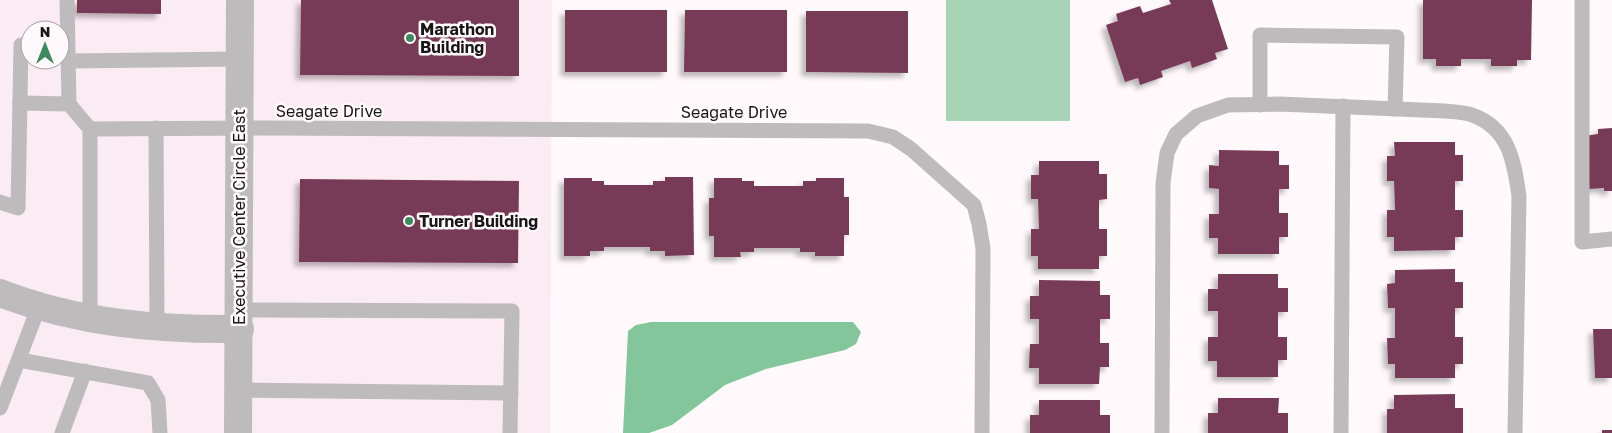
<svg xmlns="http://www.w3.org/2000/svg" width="1612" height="433" font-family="'Golos Text',sans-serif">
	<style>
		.built { fill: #fbebf2; fill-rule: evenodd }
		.green { fill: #a6d4b5 }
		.water { fill: #84c69b }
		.building { fill: #773b59; filter: url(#shadow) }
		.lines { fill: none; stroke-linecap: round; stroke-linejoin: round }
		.service { stroke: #bebbbc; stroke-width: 15 }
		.minor { stroke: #bebbbc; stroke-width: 28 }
		.poi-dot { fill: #3b8b5c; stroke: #fff9fb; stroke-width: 2 }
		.labels { text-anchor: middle; stroke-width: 5; stroke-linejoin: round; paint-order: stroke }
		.poi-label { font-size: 16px; font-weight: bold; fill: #191618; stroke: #fff9fb; text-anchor: start }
		.street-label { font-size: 16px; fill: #191618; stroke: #fff9fb }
	</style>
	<defs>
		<filter id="shadow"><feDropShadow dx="-4.5" dy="4.5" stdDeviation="2.5" flood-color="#0004"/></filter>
	</defs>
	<rect width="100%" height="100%" fill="#fff9fb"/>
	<path class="built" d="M 0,0 L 552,0 L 550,433 L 0,433 ZM 30,30 L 60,30 L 60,60 L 30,60 Z"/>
	<rect class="green" x="946" y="0" width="124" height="121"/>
	<path class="water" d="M 651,322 L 853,322 L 861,332 L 856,344 L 845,350 L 766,369 L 725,385 L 672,425 L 649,433 L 623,433 L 628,331 L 636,325 Z"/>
	<g class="building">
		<path d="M 77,0 L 161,0 L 161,14 L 77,13 Z"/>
		<path d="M 301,0 L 519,0 L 519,76 L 300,75 Z"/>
		<path d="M 1169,0 L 1212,0 L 1228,49 L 1215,53 L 1217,59 L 1192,68 L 1190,61 L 1161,71 L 1163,77 L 1140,85 L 1138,78 L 1125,82 L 1106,25 L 1118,21 L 1116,14 L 1140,6 L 1143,13 L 1171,4 Z"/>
		<path d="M 1423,0 L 1532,0 L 1531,60 L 1517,60 L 1517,66 L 1491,66 L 1491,59 L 1461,59 L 1461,66 L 1436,66 L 1436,59 L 1423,59 Z"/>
		<rect x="565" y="10" width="102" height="62"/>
		<path d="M 685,10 L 787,10 L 787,72 L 684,72 Z"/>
		<path d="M 806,11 L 908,11 L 908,73 L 806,72 Z"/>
		<path d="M 1612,128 L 1612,191 L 1604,191 L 1604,188 L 1588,189 L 1584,136 L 1598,134 L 1598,129 Z"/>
		<path d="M 1394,142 L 1455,142 L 1455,155 L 1463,155 L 1463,181 L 1455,181 L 1455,210 L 1463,210 L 1463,237 L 1455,237 L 1455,250 L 1394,251 L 1394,237 L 1387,237 L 1387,210 L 1395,210 L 1394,181 L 1387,181 L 1387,156 L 1395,156 Z"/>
		<path d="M 1219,150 L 1279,151 L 1279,165 L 1289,165 L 1289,189 L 1279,189 L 1279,213 L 1288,213 L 1288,237 L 1279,237 L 1279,254 L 1218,254 L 1218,238 L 1209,238 L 1209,214 L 1219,214 L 1219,189 L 1209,188 L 1209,165 L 1219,166 Z"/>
		<path d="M 1039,161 L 1099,161 L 1099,174 L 1107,174 L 1107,199 L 1099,200 L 1099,229 L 1107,229 L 1107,256 L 1099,256 L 1099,269 L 1038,269 L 1038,256 L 1031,256 L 1031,229 L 1039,229 L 1038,199 L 1031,199 L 1031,175 L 1039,175 Z"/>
		<path d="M 665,177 L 693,177 L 694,255 L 665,256 L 665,251 L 650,251 L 650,247 L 604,247 L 604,251 L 590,251 L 590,256 L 564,256 L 564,178 L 592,178 L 592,181 L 604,181 L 604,185 L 653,185 L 653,181 L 665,181 Z"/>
		<path d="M 714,178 L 742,178 L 742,181 L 754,181 L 754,186 L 803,186 L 803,181 L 816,181 L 816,178 L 844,178 L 844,197 L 849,197 L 849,235 L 844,235 L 844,256 L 815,256 L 815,252 L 800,252 L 800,248 L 754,248 L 754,252 L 740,252 L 741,257 L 714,257 L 714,236 L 709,236 L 709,198 L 714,198 Z"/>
		<path d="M 300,179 L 519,181 L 518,263 L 299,262 Z"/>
		<path d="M 1455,269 L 1455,282 L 1463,282 L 1463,308 L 1455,308 L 1455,337 L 1463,337 L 1463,364 L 1455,364 L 1455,378 L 1395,378 L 1395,364 L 1388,364 L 1387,338 L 1395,338 L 1395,308 L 1388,308 L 1387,284 L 1395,283 L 1395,270 Z"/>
		<path d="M 1218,274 L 1278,274 L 1278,288 L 1288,288 L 1288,312 L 1278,312 L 1278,337 L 1287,337 L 1287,360 L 1278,360 L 1278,377 L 1217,377 L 1217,361 L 1208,361 L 1208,337 L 1218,337 L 1218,311 L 1208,311 L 1208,289 L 1218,289 Z"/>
		<path d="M 1039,280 L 1100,281 L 1100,295 L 1110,295 L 1110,319 L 1100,319 L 1100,343 L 1109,343 L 1109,367 L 1100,367 L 1099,384 L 1039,384 L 1039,368 L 1029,368 L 1030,344 L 1039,344 L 1039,319 L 1030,319 L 1030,296 L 1039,296 Z"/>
		<path d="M 1593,329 L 1612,329 L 1612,378 L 1595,378 Z"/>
		<path d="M 1455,394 L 1455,408 L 1463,408 L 1463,433 L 1387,433 L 1387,409 L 1394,409 L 1394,395 Z"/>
		<path d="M 1218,398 L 1279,398 L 1278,413 L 1288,413 L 1288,433 L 1208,433 L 1208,413 L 1218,413 Z"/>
		<path d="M 1039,400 L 1100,400 L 1100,415 L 1110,415 L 1110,433 L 1030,433 L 1030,415 L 1039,415 Z"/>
		<rect x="1602" y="430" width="10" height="3"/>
	</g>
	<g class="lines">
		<g class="service">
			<path d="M 67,0 L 69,104 L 90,129 L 90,319"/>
			<path d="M 1582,0 L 1582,242 L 1612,239"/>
			<path d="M 68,61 L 239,59"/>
			<path d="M 20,103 L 69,104"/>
			<path d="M 1260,105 L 1260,35 L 1397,37 L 1395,109"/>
			<path d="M 156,128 L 157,327"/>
			<path d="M 90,129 L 266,128 L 868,131 L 893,137 L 911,149 L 974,205 L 979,224 L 983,248 L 982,433"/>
			<path d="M 0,202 L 18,208 L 21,45"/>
			<path d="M 240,310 L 512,311 L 510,433"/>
			<path d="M 19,360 L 148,383 L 158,400 L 160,433"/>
			<path d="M 239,390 L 511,393"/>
			<path d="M 0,408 L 39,306"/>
			<path d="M 62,433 L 85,371"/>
			<path d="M 1162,433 L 1163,183 L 1167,153 L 1176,134 L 1197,116 L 1228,105 L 1279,104 L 1445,111 C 1454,112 1464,112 1472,115 C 1509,128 1514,161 1519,196 L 1515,433"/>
			<path d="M 1341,433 L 1343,106"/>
		</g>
		<g class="minor">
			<path d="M 0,293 C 78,323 157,330 240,329"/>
			<path d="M 238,433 L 240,0"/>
		</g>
	</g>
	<g class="poi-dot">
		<circle cx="410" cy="38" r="5"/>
		<circle cx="409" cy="221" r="5"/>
	</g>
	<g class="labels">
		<g class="poi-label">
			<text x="420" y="35">Marathon<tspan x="420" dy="18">Building</tspan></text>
			<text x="419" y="227">Turner Building</text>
		</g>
		<g class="street-label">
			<text x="329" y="117">Seagate Drive</text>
			<text x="734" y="118">Seagate Drive</text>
			<text transform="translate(239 217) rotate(-90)" y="6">Executive Center Circle East</text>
		</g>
	</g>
	<g transform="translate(45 45)"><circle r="24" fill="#fff9fb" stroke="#a39ea0"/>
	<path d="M0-4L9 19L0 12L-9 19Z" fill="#3b8b5c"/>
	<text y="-8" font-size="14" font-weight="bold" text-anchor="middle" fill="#191618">N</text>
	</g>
</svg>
